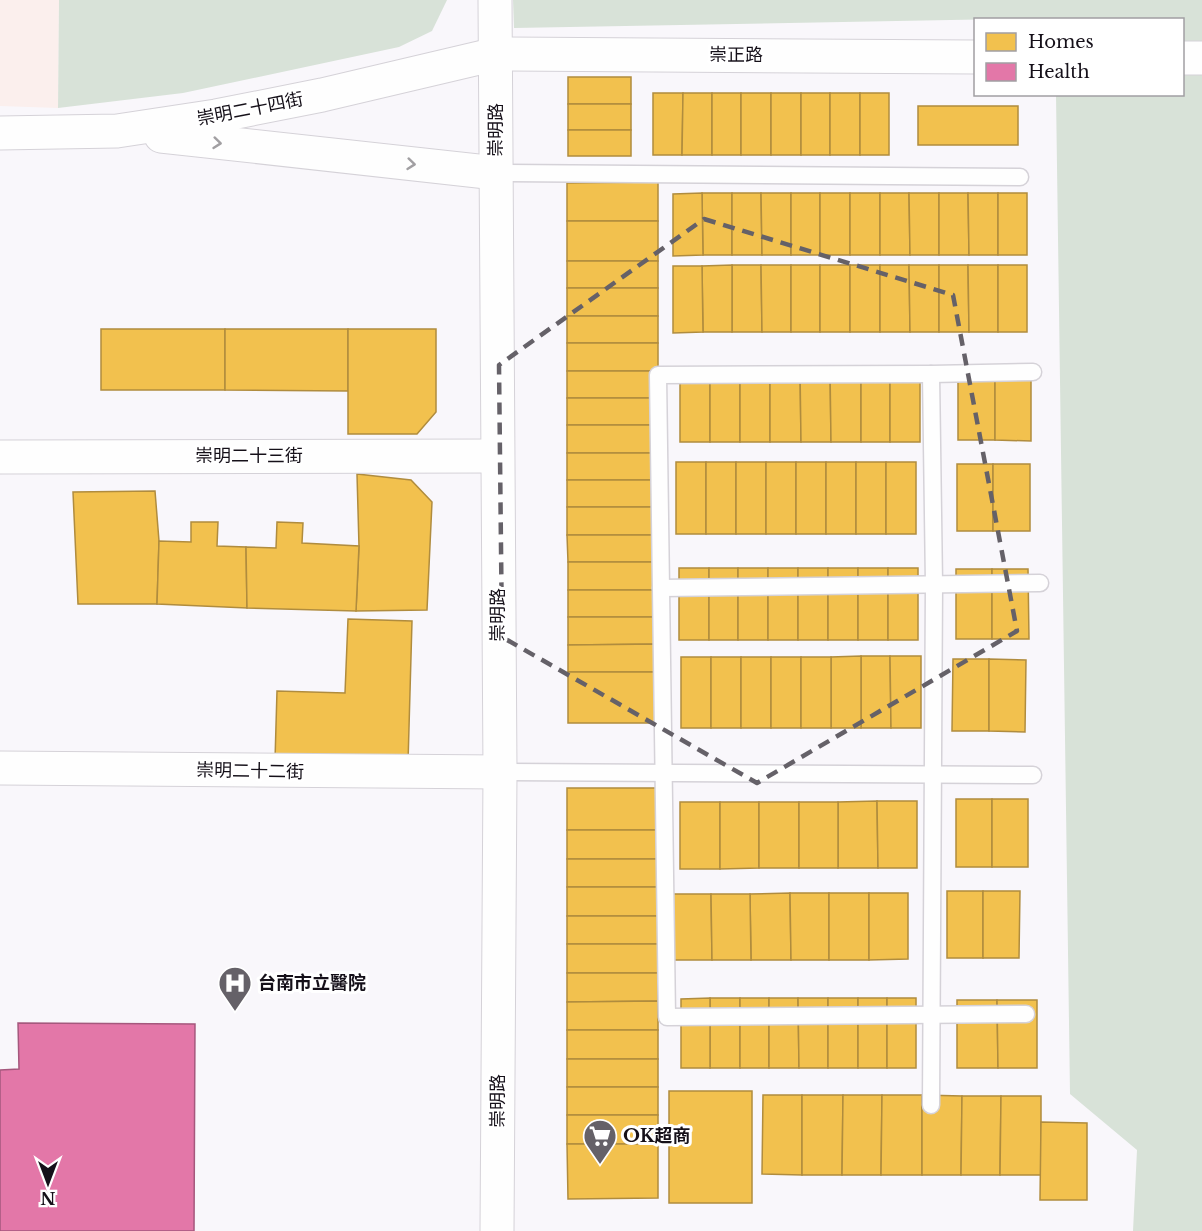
<svg xmlns="http://www.w3.org/2000/svg" width="1202" height="1231" font-family="'Libre Baskerville','Noto Sans TC',serif">
	<style>
		.commercial { fill: #fbefed }
		.green { fill: #d8e2d8 }
		.homes { fill: #f2c14e; stroke: #b08c3e; stroke-width: 1.5 }
		.health { fill: #e377a8; stroke: #a5587d; stroke-width: 1.5 }
		.lines { fill: none; stroke-linecap: round; stroke-linejoin: round }
		.service-casing { stroke: #d5d2d8; stroke-width: 19 }
		.minor-casing { stroke: #d5d2d8; stroke-width: 35 }
		.tertiary-casing { stroke: #d5d2d8; stroke-width: 35 }
		.service { stroke: #fefefe; stroke-width: 16 }
		.minor { stroke: #fefefe; stroke-width: 33 }
		.tertiary { stroke: #fefefe; stroke-width: 33 }
		.oneway { stroke: #a19fa2 }
		.marked { fill: none; stroke: #656168; stroke-width: 4.5; stroke-dasharray: 12 8; stroke-linejoin: round }
		.labels { text-anchor: middle; stroke-width: 6; stroke-linejoin: round; paint-order: stroke }
		.street-label { font-size: 18px; fill: #151019; stroke: #fff }
		.poi-label { font-size: 18px; font-weight: bold; fill: #151019; stroke: #fff; text-anchor: start }
	</style>
	<rect width="100%" height="100%" fill="#f9f7fb"/>
	<path class="commercial" d="M 0,0 L 59,0 L 58,108 L 0,106 Z"/>
	<g class="green">
		<path d="M 59,0 L 447,0 L 432,31 L 399,47 L 183,93 L 58,108 Z"/>
		<path d="M 513,0 L 1202,0 L 1202,1231 L 1133,1231 L 1137,1150 L 1070,1094 L 1056,95 L 1182,94 L 1182,20 L 1056,18 L 514,28 Z"/>
	</g>
	<g class="homes">
		<rect x="568" y="77" width="63" height="27"/>
		<path d="M 653,93 L 683,93 L 682,155 L 653,155 Z"/>
		<path d="M 683,93 L 712,93 L 712,155 L 682,155 Z"/>
		<rect x="712" y="93" width="29" height="62"/>
		<rect x="741" y="93" width="30" height="62"/>
		<rect x="771" y="93" width="30" height="62"/>
		<rect x="801" y="93" width="29" height="62"/>
		<rect x="830" y="93" width="30" height="62"/>
		<rect x="860" y="93" width="29" height="62"/>
		<rect x="568" y="104" width="63" height="26"/>
		<rect x="918" y="106" width="100" height="39"/>
		<rect x="568" y="130" width="63" height="26"/>
		<path d="M 658,182 L 658,221 L 567,221 L 567,183 Z"/>
		<path d="M 702,193 L 732,193 L 732,255 L 703,255 Z"/>
		<path d="M 702,193 L 703,255 L 673,256 L 673,194 Z"/>
		<path d="M 732,193 L 761,193 L 762,255 L 732,255 Z"/>
		<path d="M 761,193 L 791,193 L 791,255 L 762,255 Z"/>
		<rect x="791" y="193" width="29" height="62"/>
		<rect x="820" y="193" width="30" height="62"/>
		<rect x="850" y="193" width="30" height="62"/>
		<path d="M 880,193 L 909,193 L 910,255 L 880,255 Z"/>
		<path d="M 909,193 L 939,193 L 939,255 L 910,255 Z"/>
		<path d="M 939,193 L 968,193 L 969,255 L 939,255 Z"/>
		<path d="M 968,193 L 998,193 L 998,255 L 969,255 Z"/>
		<rect x="998" y="193" width="29" height="62"/>
		<rect x="567" y="221" width="91" height="40"/>
		<rect x="567" y="261" width="91" height="27"/>
		<path d="M 732,265 L 761,265 L 762,332 L 732,332 Z"/>
		<path d="M 732,265 L 732,332 L 703,332 L 702,266 Z"/>
		<path d="M 761,265 L 791,265 L 791,332 L 762,332 Z"/>
		<rect x="791" y="265" width="29" height="67"/>
		<rect x="820" y="265" width="30" height="67"/>
		<rect x="850" y="265" width="30" height="67"/>
		<path d="M 880,265 L 909,265 L 910,332 L 880,332 Z"/>
		<path d="M 909,265 L 939,265 L 939,332 L 910,332 Z"/>
		<path d="M 939,265 L 968,265 L 969,332 L 939,332 Z"/>
		<path d="M 968,265 L 998,265 L 998,332 L 969,332 Z"/>
		<rect x="998" y="265" width="29" height="67"/>
		<path d="M 673,266 L 702,266 L 703,332 L 673,333 Z"/>
		<rect x="567" y="288" width="91" height="28"/>
		<rect x="567" y="316" width="91" height="27"/>
		<rect x="101" y="329" width="124" height="61"/>
		<path d="M 225,329 L 348,329 L 348,391 L 225,390 Z"/>
		<path d="M 348,329 L 436,329 L 436,412 L 417,434 L 348,434 Z"/>
		<rect x="567" y="343" width="91" height="28"/>
		<path d="M 958,366 L 995,367 L 995,440 L 958,440 Z"/>
		<path d="M 995,367 L 1031,367 L 1031,441 L 995,440 Z"/>
		<rect x="680" y="369" width="30" height="73"/>
		<rect x="710" y="369" width="30" height="73"/>
		<rect x="740" y="369" width="30" height="73"/>
		<path d="M 770,369 L 800,369 L 801,442 L 770,442 Z"/>
		<path d="M 800,369 L 830,369 L 831,442 L 801,442 Z"/>
		<path d="M 830,369 L 861,369 L 861,442 L 831,442 Z"/>
		<rect x="861" y="369" width="29" height="73"/>
		<rect x="890" y="369" width="30" height="73"/>
		<rect x="567" y="371" width="91" height="27"/>
		<rect x="567" y="398" width="91" height="27"/>
		<rect x="567" y="425" width="91" height="28"/>
		<rect x="567" y="453" width="91" height="27"/>
		<rect x="676" y="462" width="30" height="72"/>
		<rect x="706" y="462" width="30" height="72"/>
		<rect x="736" y="462" width="30" height="72"/>
		<rect x="766" y="462" width="30" height="72"/>
		<rect x="796" y="462" width="30" height="72"/>
		<rect x="826" y="462" width="30" height="72"/>
		<rect x="856" y="462" width="30" height="72"/>
		<rect x="886" y="462" width="30" height="72"/>
		<rect x="957" y="464" width="36" height="67"/>
		<rect x="993" y="464" width="37" height="67"/>
		<path d="M 357,474 L 411,480 L 432,502 L 427,610 L 356,611 L 359,546 Z"/>
		<rect x="567" y="480" width="91" height="27"/>
		<path d="M 155,491 L 159,541 L 157,604 L 78,604 L 73,492 Z"/>
		<rect x="567" y="507" width="91" height="28"/>
		<path d="M 191,522 L 218,522 L 217,546 L 246,547 L 247,608 L 157,604 L 159,541 L 191,542 Z"/>
		<path d="M 277,522 L 303,523 L 302,543 L 359,546 L 356,611 L 247,608 L 246,547 L 276,548 Z"/>
		<path d="M 567,535 L 658,535 L 658,562 L 568,562 Z"/>
		<rect x="568" y="562" width="90" height="28"/>
		<rect x="679" y="568" width="30" height="72"/>
		<rect x="709" y="568" width="29" height="72"/>
		<rect x="738" y="568" width="30" height="72"/>
		<rect x="768" y="568" width="30" height="72"/>
		<rect x="798" y="568" width="30" height="72"/>
		<rect x="828" y="568" width="30" height="72"/>
		<rect x="858" y="568" width="30" height="72"/>
		<rect x="888" y="568" width="30" height="72"/>
		<rect x="956" y="569" width="36" height="70"/>
		<path d="M 992,569 L 1028,569 L 1029,639 L 992,639 Z"/>
		<path d="M 568,590 L 658,590 L 659,617 L 568,617 Z"/>
		<path d="M 568,617 L 659,617 L 659,644 L 568,645 Z"/>
		<path d="M 348,619 L 412,621 L 408,763 L 275,760 L 277,691 L 345,693 Z"/>
		<path d="M 659,644 L 659,672 L 568,672 L 568,645 Z"/>
		<path d="M 861,656 L 890,656 L 891,728 L 861,728 Z"/>
		<path d="M 861,656 L 861,728 L 831,728 L 831,657 Z"/>
		<path d="M 890,656 L 921,656 L 921,728 L 891,728 Z"/>
		<rect x="681" y="657" width="30" height="71"/>
		<rect x="711" y="657" width="30" height="71"/>
		<rect x="741" y="657" width="30" height="71"/>
		<rect x="771" y="657" width="30" height="71"/>
		<rect x="801" y="657" width="30" height="71"/>
		<path d="M 953,659 L 989,659 L 989,731 L 952,731 Z"/>
		<path d="M 989,659 L 1026,660 L 1025,732 L 989,731 Z"/>
		<rect x="568" y="672" width="91" height="51"/>
		<rect x="567" y="788" width="91" height="42"/>
		<rect x="956" y="799" width="36" height="68"/>
		<rect x="992" y="799" width="36" height="68"/>
		<path d="M 877,801 L 878,868 L 838,868 L 838,802 Z"/>
		<path d="M 877,801 L 917,801 L 917,868 L 878,868 Z"/>
		<rect x="680" y="802" width="40" height="67"/>
		<path d="M 720,802 L 759,802 L 759,868 L 720,869 Z"/>
		<rect x="759" y="802" width="40" height="66"/>
		<rect x="799" y="802" width="39" height="66"/>
		<rect x="567" y="830" width="91" height="29"/>
		<rect x="567" y="859" width="91" height="28"/>
		<rect x="567" y="887" width="91" height="29"/>
		<rect x="947" y="891" width="36" height="67"/>
		<path d="M 983,891 L 1020,891 L 1019,958 L 983,958 Z"/>
		<path d="M 790,893 L 791,960 L 751,960 L 750,894 Z"/>
		<path d="M 790,893 L 829,893 L 829,960 L 791,960 Z"/>
		<rect x="829" y="893" width="40" height="67"/>
		<path d="M 869,893 L 908,893 L 908,959 L 869,960 Z"/>
		<path d="M 672,894 L 711,894 L 712,960 L 672,960 Z"/>
		<path d="M 711,894 L 750,894 L 751,960 L 712,960 Z"/>
		<rect x="567" y="916" width="91" height="28"/>
		<rect x="567" y="944" width="91" height="29"/>
		<path d="M 567,973 L 658,973 L 658,1001 L 567,1002 Z"/>
		<rect x="710" y="998" width="30" height="70"/>
		<path d="M 710,998 L 710,1068 L 681,1068 L 681,999 Z"/>
		<rect x="740" y="998" width="29" height="70"/>
		<path d="M 769,998 L 798,998 L 799,1068 L 769,1068 Z"/>
		<path d="M 798,998 L 828,998 L 828,1068 L 799,1068 Z"/>
		<rect x="828" y="998" width="30" height="70"/>
		<rect x="858" y="998" width="29" height="70"/>
		<rect x="887" y="998" width="29" height="70"/>
		<path d="M 957,1000 L 997,1000 L 998,1068 L 957,1068 Z"/>
		<path d="M 997,1000 L 1037,1000 L 1037,1068 L 998,1068 Z"/>
		<path d="M 658,1001 L 658,1030 L 567,1030 L 567,1002 Z"/>
		<rect x="567" y="1030" width="91" height="29"/>
		<rect x="567" y="1059" width="91" height="28"/>
		<rect x="567" y="1087" width="91" height="28"/>
		<rect x="669" y="1091" width="83" height="112"/>
		<path d="M 763,1095 L 802,1095 L 802,1175 L 762,1174 Z"/>
		<path d="M 802,1095 L 843,1095 L 842,1175 L 802,1175 Z"/>
		<path d="M 843,1095 L 882,1095 L 881,1175 L 842,1175 Z"/>
		<path d="M 882,1095 L 922,1095 L 922,1175 L 881,1175 Z"/>
		<path d="M 922,1095 L 962,1096 L 961,1175 L 922,1175 Z"/>
		<path d="M 962,1096 L 1001,1096 L 1000,1175 L 961,1175 Z"/>
		<path d="M 1001,1096 L 1041,1096 L 1041,1175 L 1000,1175 Z"/>
		<rect x="567" y="1115" width="91" height="29"/>
		<path d="M 1041,1122 L 1087,1123 L 1087,1200 L 1040,1200 Z"/>
		<path d="M 567,1144 L 658,1144 L 658,1198 L 568,1199 Z"/>
	</g>
	<path class="health" d="M 18,1023 L 195,1024 L 194,1231 L 0,1231 L 0,1070 L 19,1069 Z"/>
	<g class="lines">
		<defs>
			<g id="service">
				<path d="M 496,173 L 1020,177"/>
				<path d="M 931,374 L 934,584 L 931,1105"/>
				<path d="M 661,588 L 1040,583"/>
				<path d="M 500,772 L 1033,775"/>
				<path d="M 1026,1014 L 667,1017 L 658,375 L 931,374 L 1033,372"/>
			</g>
			<g id="minor">
				<path d="M 1182,58 L 1202,58"/>
				<path d="M 0,133 L 117,131 L 216,116 L 322,95 L 496,54 L 976,57"/>
				<path d="M 161,136 L 496,173"/>
				<path d="M 0,457 L 497,456"/>
				<path d="M 0,768 L 500,772"/>
			</g>
			<path id="tertiary" d="M 495,0 L 500,772 L 497,1231"/>
		</defs>
		<use href="#service" class="service-casing"/>
		<use href="#minor" class="minor-casing"/>
		<use href="#tertiary" class="tertiary-casing"/>
		<use href="#service" class="service"/>
		<use href="#minor" class="minor"/>
		<use href="#tertiary" class="tertiary"/>
	</g>
	<defs><path id="oneway-chevron" d="M-2-3.5L2.5 0L-2 3.5" fill="none" stroke-width="1.6" stroke-linecap="round" stroke-linejoin="round" transform="scale(1.5)"/></defs>
	<g class="oneway">
		<use href="#oneway-chevron" transform="translate(217 143) rotate(6)"/>
		<use href="#oneway-chevron" transform="translate(411 164) rotate(6)"/>
	</g>
	<path class="marked" d="M 704,219 L 953,295 L 1017,631 L 757,783 L 502,637 L 499,365 Z"/>
	<defs>
		<symbol id="hospital-pin" viewBox="-11 -11 22 30"><path d="M0 17L-7.5 6A9.5 9.5 0 1 1 7.5 6Z" fill="#656168" stroke="#fff"/><path d="M-5-5h3v3.5h4V-5h3V5h-3V1.5h-4V5h-3Z" fill="#fff"/></symbol>
		<symbol id="supermarket-pin" viewBox="-11 -11 22 30"><path d="M0 17L-7.5 6A9.5 9.5 0 1 1 7.5 6Z" fill="#656168" stroke="#fff"/><path d="M-6-5.5h2.5l.6 2H6L4.5 2H-2.5L-4.4-4H-6ZM-1.5 3.2a1.3 1.3 0 1 0 .1 0ZM3 3.2a1.3 1.3 0 1 0 .1 0Z" fill="#fff"/></symbol>
	</defs>
	<g fill-rule="evenodd">
		<use href="#hospital-pin" x="216" y="964" width="38" height="52"/>
		<use href="#supermarket-pin" x="581" y="1117" width="38" height="52"/>
	</g>
	<g class="labels">
		<g class="street-label">
			<text x="736" y="61">崇正路</text>
			<text transform="translate(250 109) rotate(-11)" y="6">崇明二十四街</text>
			<text transform="translate(496 130) rotate(-90)" y="6">崇明路</text>
			<text x="249" y="462">崇明二十三街</text>
			<text transform="translate(498 615) rotate(-90)" y="6">崇明路</text>
			<text transform="translate(250 771) rotate(1)" y="6">崇明二十二街</text>
			<text transform="translate(498 1101) rotate(-90)" y="6">崇明路</text>
		</g>
		<g class="poi-label">
			<text x="258" y="989">台南市立醫院</text>
			<text x="623" y="1142">OK超商</text>
		</g>
	</g>
	<rect x="974" y="18" width="210" height="78" fill="#ffffff" stroke="#a19fa3" stroke-width="1.5"/>
	<rect x="986" y="33" width="30" height="18" fill="#f2c14e" stroke="#a19fa3" stroke-width="1.5"/>
	<text x="1028" y="48" font-size="18" fill="#151019">Homes</text>
	<rect x="986" y="63" width="30" height="18" fill="#e377a8" stroke="#a19fa3" stroke-width="1.5"/>
	<text x="1028" y="78" font-size="18" fill="#151019">Health</text>
	<g transform="translate(48 1183) rotate(180)" stroke="#ffffff" stroke-width="4.5" paint-order="stroke">
	<path d="M0-4.5L10 22L0 15L-10 22Z" fill="#151019"/>
	<text y="-9" font-size="16" font-weight="bold" text-anchor="middle" fill="#151019">N</text>
	</g>
</svg>
